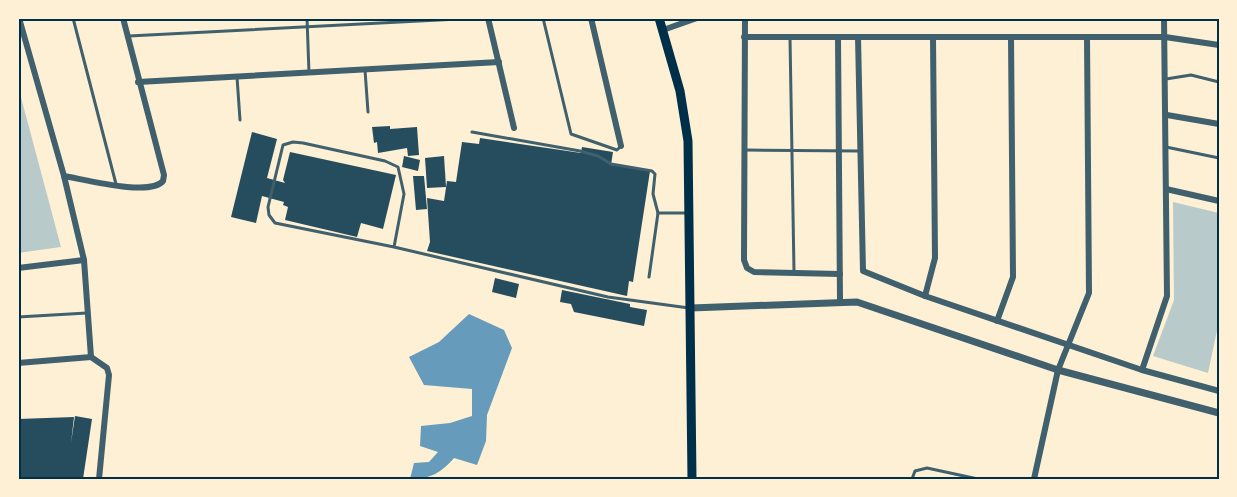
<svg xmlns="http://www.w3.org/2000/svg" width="1237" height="497" font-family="Overpass,sans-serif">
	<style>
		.green { fill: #b9caca }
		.water { fill: #669bbc }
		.building { fill: #264d5e }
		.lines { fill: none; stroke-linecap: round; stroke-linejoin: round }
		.service { stroke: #3f606c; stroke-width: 3 }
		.minor { stroke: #3f606c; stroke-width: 6 }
		.tertiary { stroke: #3f606c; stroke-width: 7 }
		.primary { stroke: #003049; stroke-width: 9 }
		.neatline { fill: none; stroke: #003049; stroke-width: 2 }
	</style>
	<rect width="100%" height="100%" fill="#fdf0d5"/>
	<g class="green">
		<path d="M 18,86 L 61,247 L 18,253 Z"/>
		<path d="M 1173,202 L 1219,213 L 1219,321 L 1208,373 L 1153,356 L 1174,300 Z"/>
	</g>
	<path class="water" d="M 469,314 L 504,330 L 512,348 L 487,415 L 486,441 L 477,465 L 454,458 C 441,473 430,479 410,479 L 414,463 L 429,462 L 438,452 L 420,446 L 421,426 L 450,423 L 472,416 L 472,389 L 424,385 L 409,357 L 439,342 Z"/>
	<g class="building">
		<path d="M 390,126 L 390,129 L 417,127 L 419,155 L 408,156 L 407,148 L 378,153 L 377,142 L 374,143 L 372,127 Z"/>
		<path d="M 252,132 L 277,139 L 267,178 L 285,183 L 283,180 L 290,152 L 396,175 L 383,229 L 361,223 L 357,237 L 285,220 L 288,207 L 283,205 L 284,202 L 262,196 L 256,223 L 231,217 Z"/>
		<path d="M 480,138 L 581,153 L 582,147 L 613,152 L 611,165 L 650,171 L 633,282 L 629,281 L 627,296 L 427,251 L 430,242 L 427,198 L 444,201 L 447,181 L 456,182 L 462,142 L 479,144 Z"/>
		<path d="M 404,156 L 420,160 L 418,171 L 402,167 Z"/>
		<path d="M 444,156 L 446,187 L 427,188 L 425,158 Z"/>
		<path d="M 413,176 L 424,176 L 427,209 L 416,210 Z"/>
		<path d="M 495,278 L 519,284 L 516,298 L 492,292 Z"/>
		<path d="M 562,290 L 630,304 L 630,307 L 647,310 L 644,326 L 574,312 L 571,304 L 560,302 Z"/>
		<path d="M 75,416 L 92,419 L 83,479 L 18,479 L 18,419 L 74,417 L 71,443 Z"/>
	</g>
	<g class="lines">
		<g class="service">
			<path d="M 73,18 L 116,184"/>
			<path d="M 307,18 L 309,73"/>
			<path d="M 543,18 L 571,134 L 617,150 L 620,147"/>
			<path d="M 129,36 L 478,18"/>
			<path d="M 790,38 L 794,271"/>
			<path d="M 365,70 L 368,112"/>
			<path d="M 237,77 L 240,120"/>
			<path d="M 1166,79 L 1191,75 L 1219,82"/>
			<path d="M 472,132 L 580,151 L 598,156 L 611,164 L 652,171 L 655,174 L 653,194 L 658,213 L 649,277"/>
			<path d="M 1166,147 L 1219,158"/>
			<path d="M 746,150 L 859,151"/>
			<path d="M 658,213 L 686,213"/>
			<path d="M 394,247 L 275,223 L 269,215 L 268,207 L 283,145 L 293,142 L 303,143 L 385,161 L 398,167 L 404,194 L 394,247 L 608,297 L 689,308"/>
			<path d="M 18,317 L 87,313"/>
			<path d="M 912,479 L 915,471 L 927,468 L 978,479"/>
		</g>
		<g class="minor">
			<path d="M 19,18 L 64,176 L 84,260 L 91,357"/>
			<path d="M 488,18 L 514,128"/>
			<path d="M 591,18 L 621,146"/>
			<path d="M 745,18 L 744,260 L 747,268 L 754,272 L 840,274"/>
			<path d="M 663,30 L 697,18"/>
			<path d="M 744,37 L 1165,37 L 1219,45"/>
			<path d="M 838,37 L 840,301"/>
			<path d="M 858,37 L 863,271 L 925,296 L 1142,370 L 1219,391"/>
			<path d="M 138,82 L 499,62"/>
			<path d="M 1167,115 L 1219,124"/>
			<path d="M 64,176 C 83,179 150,197 163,181 L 164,175 L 123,18"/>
			<path d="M 1166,189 L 1219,201"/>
			<path d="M 18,268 L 84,260"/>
			<path d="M 925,296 L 935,258 L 933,37"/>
			<path d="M 997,321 L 1013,277 L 1011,37"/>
			<path d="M 91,357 L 107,368 L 109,375 L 99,479"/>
			<path d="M 18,363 L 91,357"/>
			<path d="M 1142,370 L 1167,296 L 1164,18"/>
			<path d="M 1034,479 L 1058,370 L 1089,293 L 1087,37"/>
		</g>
		<path class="tertiary" d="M 691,308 L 857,302 L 1058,370 L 1219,413"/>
		<path class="primary" d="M 659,18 L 680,91 L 688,141 L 692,479"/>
	</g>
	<rect width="1237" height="497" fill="none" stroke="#fdf0d5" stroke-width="39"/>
	<rect x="20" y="20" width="1198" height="458" class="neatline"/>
</svg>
